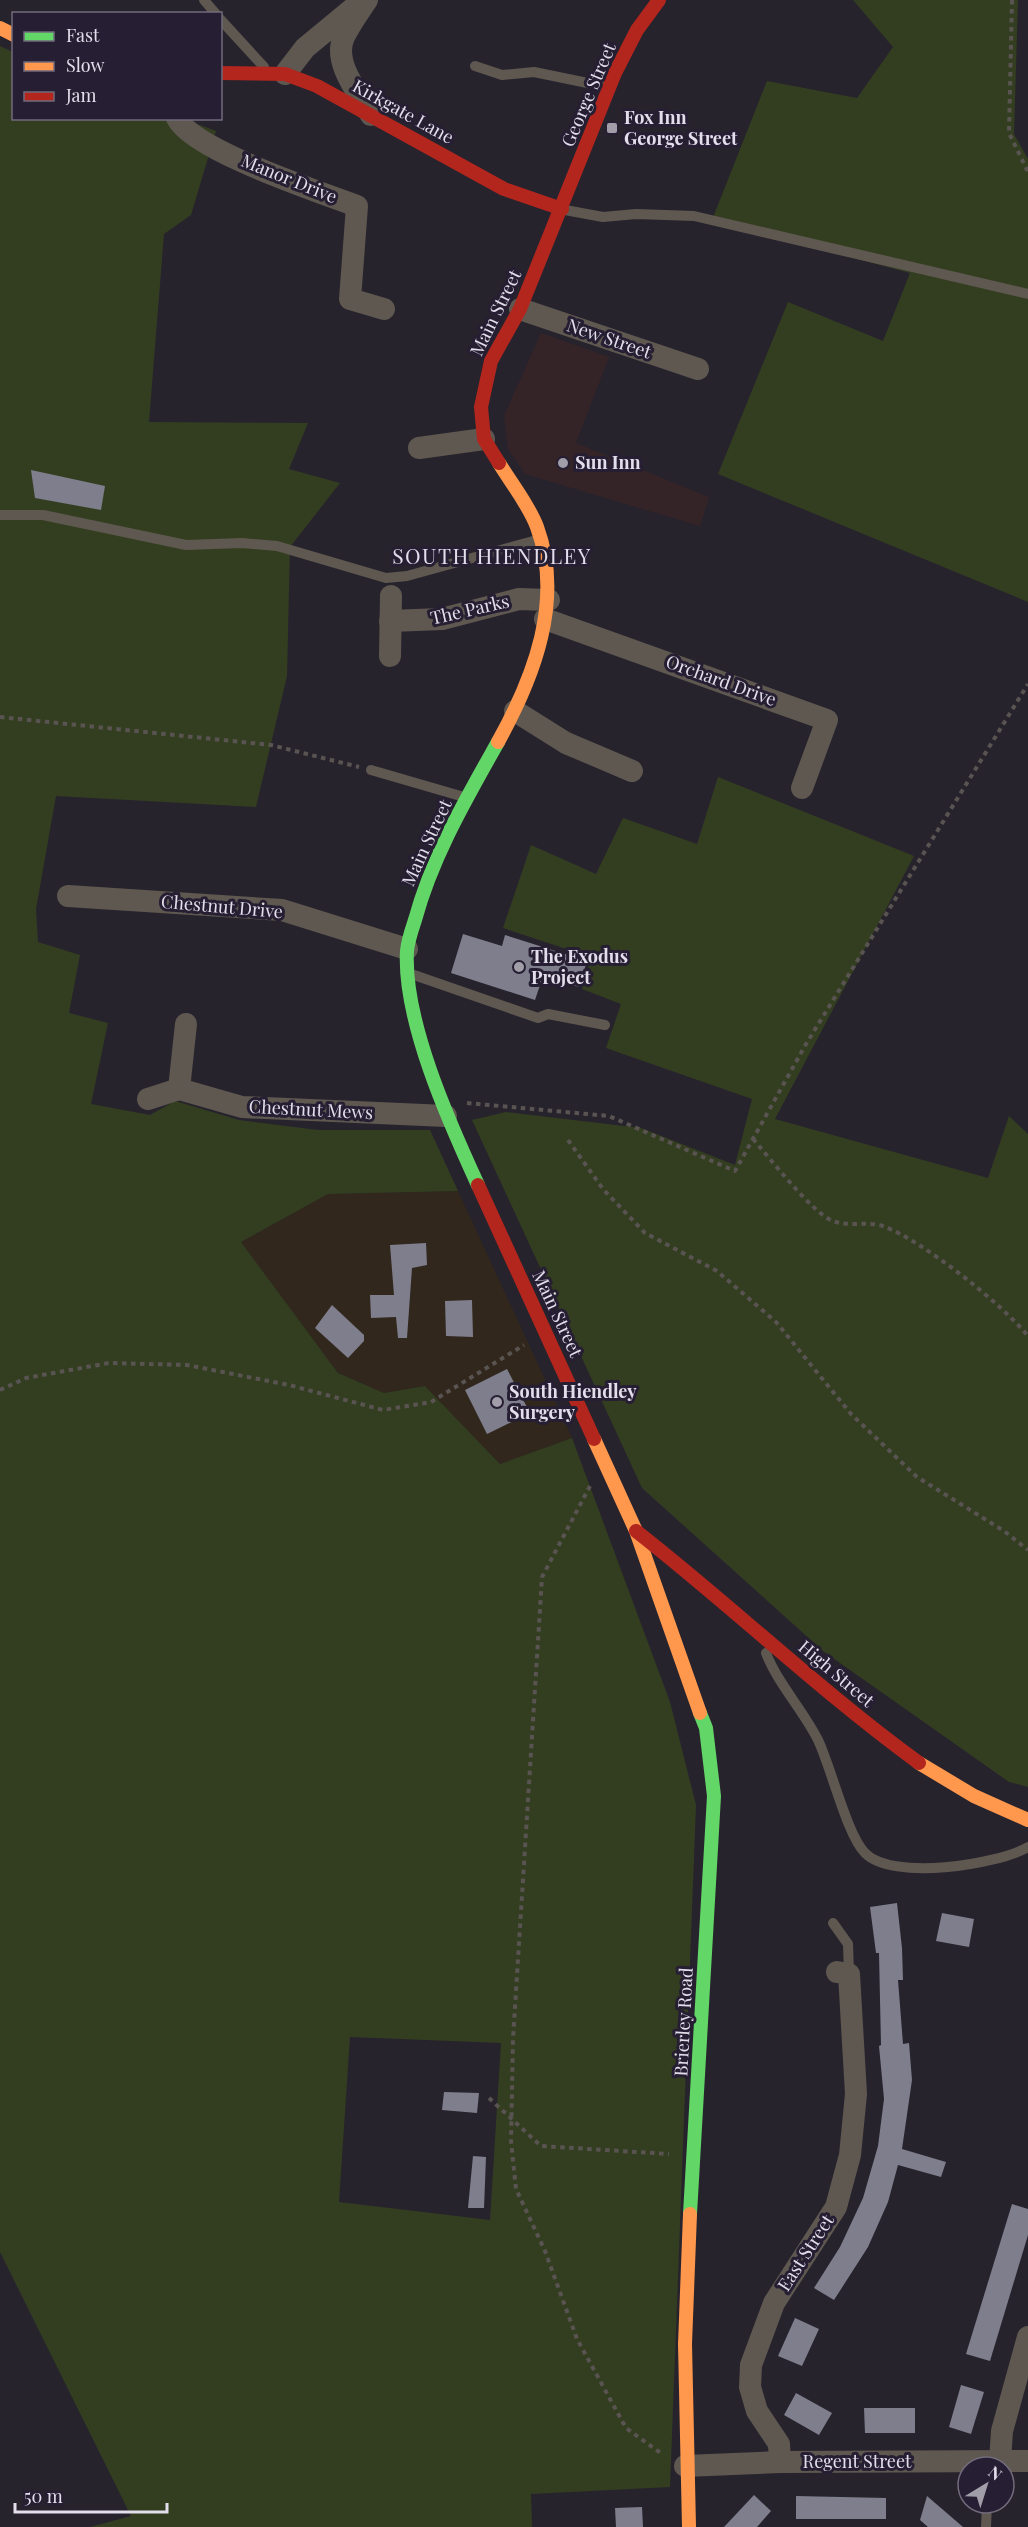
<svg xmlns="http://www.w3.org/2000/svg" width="1028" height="2527" font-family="'Playfair Display',serif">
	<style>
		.commercial { fill: #352427 }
		.industrial { fill: #31271c }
		.green { fill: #333e20; fill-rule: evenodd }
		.building { fill: #7f7e8d }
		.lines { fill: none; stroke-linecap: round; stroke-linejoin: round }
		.path { stroke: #595451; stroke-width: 4; stroke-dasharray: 4.5 4.5; stroke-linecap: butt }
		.lane { stroke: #5e5850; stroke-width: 10 }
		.street { stroke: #5e5850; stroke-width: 22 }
		.fast { stroke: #63d668; stroke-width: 14 }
		.slow { stroke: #ff974d; stroke-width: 14 }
		.jam { stroke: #b3261e; stroke-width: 14 }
		.poi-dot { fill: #a19da9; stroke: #261e32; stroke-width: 2 }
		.labels { text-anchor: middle; stroke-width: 6; stroke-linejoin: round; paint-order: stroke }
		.street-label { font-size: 18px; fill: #e3deec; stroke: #261e32 }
		.poi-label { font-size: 18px; font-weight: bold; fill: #e3deec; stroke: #261e32; text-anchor: start }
		.quarter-label { font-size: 21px; letter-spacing: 1.5px; fill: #e3deec; stroke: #261e32 }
	</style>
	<rect width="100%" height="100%" fill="#27232d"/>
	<path class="commercial" d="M 541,333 L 609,357 L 576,443 L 709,497 L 700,526 L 525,474 L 508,449 L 504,416 Z"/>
	<path class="industrial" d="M 458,1191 L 572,1438 L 500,1464 L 425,1386 L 384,1393 L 338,1373 L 241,1242 L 328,1194 Z"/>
	<g class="green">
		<path d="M 853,0 L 1018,0 L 1014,134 L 1028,159 L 1028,602 L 718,474 L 788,302 L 883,341 L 910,273 L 712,220 L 767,81 L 857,98 L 893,47 Z"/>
		<path d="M 0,46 L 13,52 L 14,118 L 184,119 L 216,131 L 191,215 L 164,234 L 149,422 L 308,423 L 289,469 L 340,483 L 290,547 L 287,676 L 256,807 L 56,796 L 36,909 L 38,942 L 80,955 L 69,1013 L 108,1023 L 91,1104 L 150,1115 L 175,1101 L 239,1120 L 318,1130 L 430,1130 L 458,1191 L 328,1194 L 241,1242 L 338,1373 L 384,1393 L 425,1386 L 500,1464 L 572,1438 L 670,1702 L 696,1805 L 670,2487 L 531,2494 L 532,2527 L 90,2527 L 131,2516 L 0,2252 ZM 350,2037 L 501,2043 L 490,2220 L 339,2202 Z"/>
		<path d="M 718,777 L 914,856 L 775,1119 L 988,1178 L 1009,1116 L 1028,1134 L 1028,1787 L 1009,1782 L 823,1651 L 642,1488 L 472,1120 L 506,1112 L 641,1128 L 735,1165 L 752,1099 L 606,1048 L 621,1004 L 582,989 L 591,957 L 503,928 L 531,845 L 596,874 L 623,818 L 697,844 Z"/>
	</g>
	<g class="building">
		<path d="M 31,470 L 105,486 L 101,510 L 35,498 Z"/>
		<path d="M 463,934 L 502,946 L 505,935 L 587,961 L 579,987 L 543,976 L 535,1000 L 451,973 Z"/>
		<path d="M 426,1243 L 427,1265 L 412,1268 L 407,1338 L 398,1338 L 396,1317 L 371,1318 L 370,1295 L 394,1295 L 390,1245 Z"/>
		<path d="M 472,1300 L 473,1337 L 446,1336 L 445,1301 Z"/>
		<path d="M 332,1305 L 364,1335 L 364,1341 L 348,1358 L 315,1328 Z"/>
		<path d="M 507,1369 L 530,1413 L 487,1434 L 465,1390 Z"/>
		<path d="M 897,1903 L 902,1948 L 903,1980 L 898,1980 L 903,2044 L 909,2043 L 912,2080 L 902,2149 L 946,2162 L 941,2177 L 898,2165 L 888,2202 L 868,2247 L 834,2300 L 814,2288 L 840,2247 L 863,2198 L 878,2146 L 884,2099 L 879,2046 L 881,2045 L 879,1953 L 876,1953 L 870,1907 Z"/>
		<path d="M 942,1913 L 974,1919 L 969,1947 L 936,1941 Z"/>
		<path d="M 444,2092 L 479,2093 L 477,2113 L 442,2110 Z"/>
		<path d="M 473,2156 L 486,2157 L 484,2208 L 468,2208 Z"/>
		<path d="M 1012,2204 L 1028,2209 L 1028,2235 L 990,2361 L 966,2354 Z"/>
		<path d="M 795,2318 L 819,2329 L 802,2366 L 778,2356 Z"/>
		<path d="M 961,2385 L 984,2392 L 971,2434 L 949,2427 Z"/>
		<path d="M 796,2393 L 832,2413 L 819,2435 L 784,2415 Z"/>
		<path d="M 864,2408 L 915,2408 L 915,2433 L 865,2433 Z"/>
		<path d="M 754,2495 L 771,2511 L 757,2527 L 724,2527 Z"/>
		<path d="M 796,2496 L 886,2498 L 886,2519 L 796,2519 Z"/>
		<path d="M 927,2496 L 963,2527 L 928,2527 L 920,2520 Z"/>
		<path d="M 642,2507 L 643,2527 L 616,2527 L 615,2508 Z"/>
	</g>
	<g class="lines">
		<g class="path">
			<path d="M 1012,0 L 1009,133 L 1028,172"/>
			<path d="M 0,717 L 271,745 L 359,767"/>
			<path d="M 467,1103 L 609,1116 L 735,1171 L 806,1044 L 1028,684"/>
			<path d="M 753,1139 C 769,1157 813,1214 833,1221 C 848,1227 867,1221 883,1226 C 923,1241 1001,1303 1028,1336"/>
			<path d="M 568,1140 L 603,1189 L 645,1233 L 717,1271 L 776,1322 L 851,1414 L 917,1477 L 1004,1531 L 1028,1550"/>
			<path d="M 0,1390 L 26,1378 L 109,1363 L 187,1365 L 289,1385 L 383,1410 L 431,1402 L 524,1345"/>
			<path d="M 590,1486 L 542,1577 L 513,2039 L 511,2141 L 516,2189 L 545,2251 L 577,2339 L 626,2428 L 662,2454"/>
			<path d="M 489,2098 L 541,2146 L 669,2154"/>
		</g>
		<g class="lane">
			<path d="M 204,0 L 216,14"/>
			<path d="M 220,19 L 264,67"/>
			<path d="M 475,66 L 502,75 L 534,72 L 607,87"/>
			<path d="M 565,210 L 603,217 L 636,214 L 694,216 L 1028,294"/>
			<path d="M 0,515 L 43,515 L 186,545 L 242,543 L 277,546 L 386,578 L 407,576 L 537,540"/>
			<path d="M 371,770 L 464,797"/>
			<path d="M 414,975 L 538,1018 L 548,1014 L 605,1025"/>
			<path d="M 766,1653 C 778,1684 803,1710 818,1740 C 831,1767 847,1835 865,1853 C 892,1881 997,1865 1028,1847"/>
			<path d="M 833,1923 L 848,1944 L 849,1974"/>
			<path d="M 986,2527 L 987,2503"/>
		</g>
		<g class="street">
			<path d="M 367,0 C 359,12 350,24 344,37 C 332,62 359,94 371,115"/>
			<path d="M 285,74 L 305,48 L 357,5"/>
			<path d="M 177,118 C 192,150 320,192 357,206 L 350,299 L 384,309"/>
			<path d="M 520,309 L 698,369"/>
			<path d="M 419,448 L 484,439"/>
			<path d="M 545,619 L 827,720 L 802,788"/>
			<path d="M 390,621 L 442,619 L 519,599 L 549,600"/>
			<path d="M 390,656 L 391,596"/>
			<path d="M 515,711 L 566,743 L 632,771"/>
			<path d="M 68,896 L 282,910 L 407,949"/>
			<path d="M 179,1089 L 242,1107 L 446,1116"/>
			<path d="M 148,1099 L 179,1089 L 186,1024"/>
			<path d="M 1000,2461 L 1002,2431 L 1028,2337"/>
			<path d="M 780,2462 L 779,2444 L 757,2411 L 750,2387 L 751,2365 L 774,2303 L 836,2207 L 850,2155 L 856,2094 L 849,1974 L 837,1972"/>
			<path d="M 685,2466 L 780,2462 L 1028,2461"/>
		</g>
		<g class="fast">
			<path d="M 478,1185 C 449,1122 403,1020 407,951 C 408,940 412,929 415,920 C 432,857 466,799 498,742"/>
			<path d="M 690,2214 L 714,1796 L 706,1728 L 700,1713"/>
		</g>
		<g class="slow">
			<path d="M 0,28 L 14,35"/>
			<path d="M 498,742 C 534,677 564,600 537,527 C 529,505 511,483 499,463"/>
			<path d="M 594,1439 L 636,1531 L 700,1713"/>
			<path d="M 919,1763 L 974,1796 L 1028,1820"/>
			<path d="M 689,2527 L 685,2344 L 690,2214"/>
		</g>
		<g class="jam">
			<path d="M 220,73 L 285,74 L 317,86 L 504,189 L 562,209"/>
			<path d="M 499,463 L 484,439 L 481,407 L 491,361 L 520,309 L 615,73 L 637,30 L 659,0"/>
			<path d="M 478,1185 L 594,1439"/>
			<path d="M 636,1531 C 732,1606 820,1691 919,1763"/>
		</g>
	</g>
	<g class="poi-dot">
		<rect x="606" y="122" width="12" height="12" rx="3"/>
		<circle cx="563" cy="463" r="6"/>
		<circle cx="519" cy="967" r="6"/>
		<circle cx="497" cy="1402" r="6"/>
	</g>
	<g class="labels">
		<g class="street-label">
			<text transform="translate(589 95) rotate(-67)" y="6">George Street</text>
			<text transform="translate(403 112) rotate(29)" y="6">Kirkgate Lane</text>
			<text transform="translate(289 179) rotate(22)" y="6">Manor Drive</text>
			<text transform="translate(496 313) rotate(-64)" y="6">Main Street</text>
			<text transform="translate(609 339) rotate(19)" y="6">New Street</text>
			<text transform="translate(470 610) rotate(-13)" y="6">The Parks</text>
			<text transform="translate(721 681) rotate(20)" y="6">Orchard Drive</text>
			<text transform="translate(427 843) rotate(-65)" y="6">Main Street</text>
			<text transform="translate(222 907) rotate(5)" y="6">Chestnut Drive</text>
			<text transform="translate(311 1110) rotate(3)" y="6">Chestnut Mews</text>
			<text transform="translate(557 1314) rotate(65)" y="6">Main Street</text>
			<text transform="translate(836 1674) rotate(40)" y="6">High Street</text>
			<text transform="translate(684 2022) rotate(-87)" y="6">Brierley Road</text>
			<text transform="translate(806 2253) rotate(-57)" y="6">East Street</text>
			<text x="857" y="2468">Regent Street</text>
		</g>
		<g class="poi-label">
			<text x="624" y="124">Fox Inn<tspan x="624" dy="21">George Street</tspan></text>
			<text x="575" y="469">Sun Inn</text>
			<text x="531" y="963">The Exodus<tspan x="531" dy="21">Project</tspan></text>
			<text x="509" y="1398">South Hiendley<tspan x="509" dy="21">Surgery</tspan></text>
		</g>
		<g class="quarter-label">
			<text x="492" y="564">SOUTH HIENDLEY</text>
		</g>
	</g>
	<rect x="12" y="12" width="210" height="108" fill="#261e32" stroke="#726b7c" stroke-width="1.5"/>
	<rect x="24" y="32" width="30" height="9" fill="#63d668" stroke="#726b7c" stroke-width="1.5"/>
	<text x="66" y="42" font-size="18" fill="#e3deec">Fast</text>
	<rect x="24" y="62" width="30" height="9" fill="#ff974d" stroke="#726b7c" stroke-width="1.5"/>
	<text x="66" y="72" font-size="18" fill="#e3deec">Slow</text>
	<rect x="24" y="92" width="30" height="9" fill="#b3261e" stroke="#726b7c" stroke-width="1.5"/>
	<text x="66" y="102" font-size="18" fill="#e3deec">Jam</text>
	<g transform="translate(986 2485) rotate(38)"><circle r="28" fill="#261e32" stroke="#726b7c" stroke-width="1.5"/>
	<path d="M0-4.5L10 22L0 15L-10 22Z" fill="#a19da9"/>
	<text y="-9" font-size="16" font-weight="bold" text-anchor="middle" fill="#e3deec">N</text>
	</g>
	<path d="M15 2503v9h152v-9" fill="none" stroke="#e3deec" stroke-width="3"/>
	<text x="24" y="2503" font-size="18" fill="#e3deec" stroke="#261e32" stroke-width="4.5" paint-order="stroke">50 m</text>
</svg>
